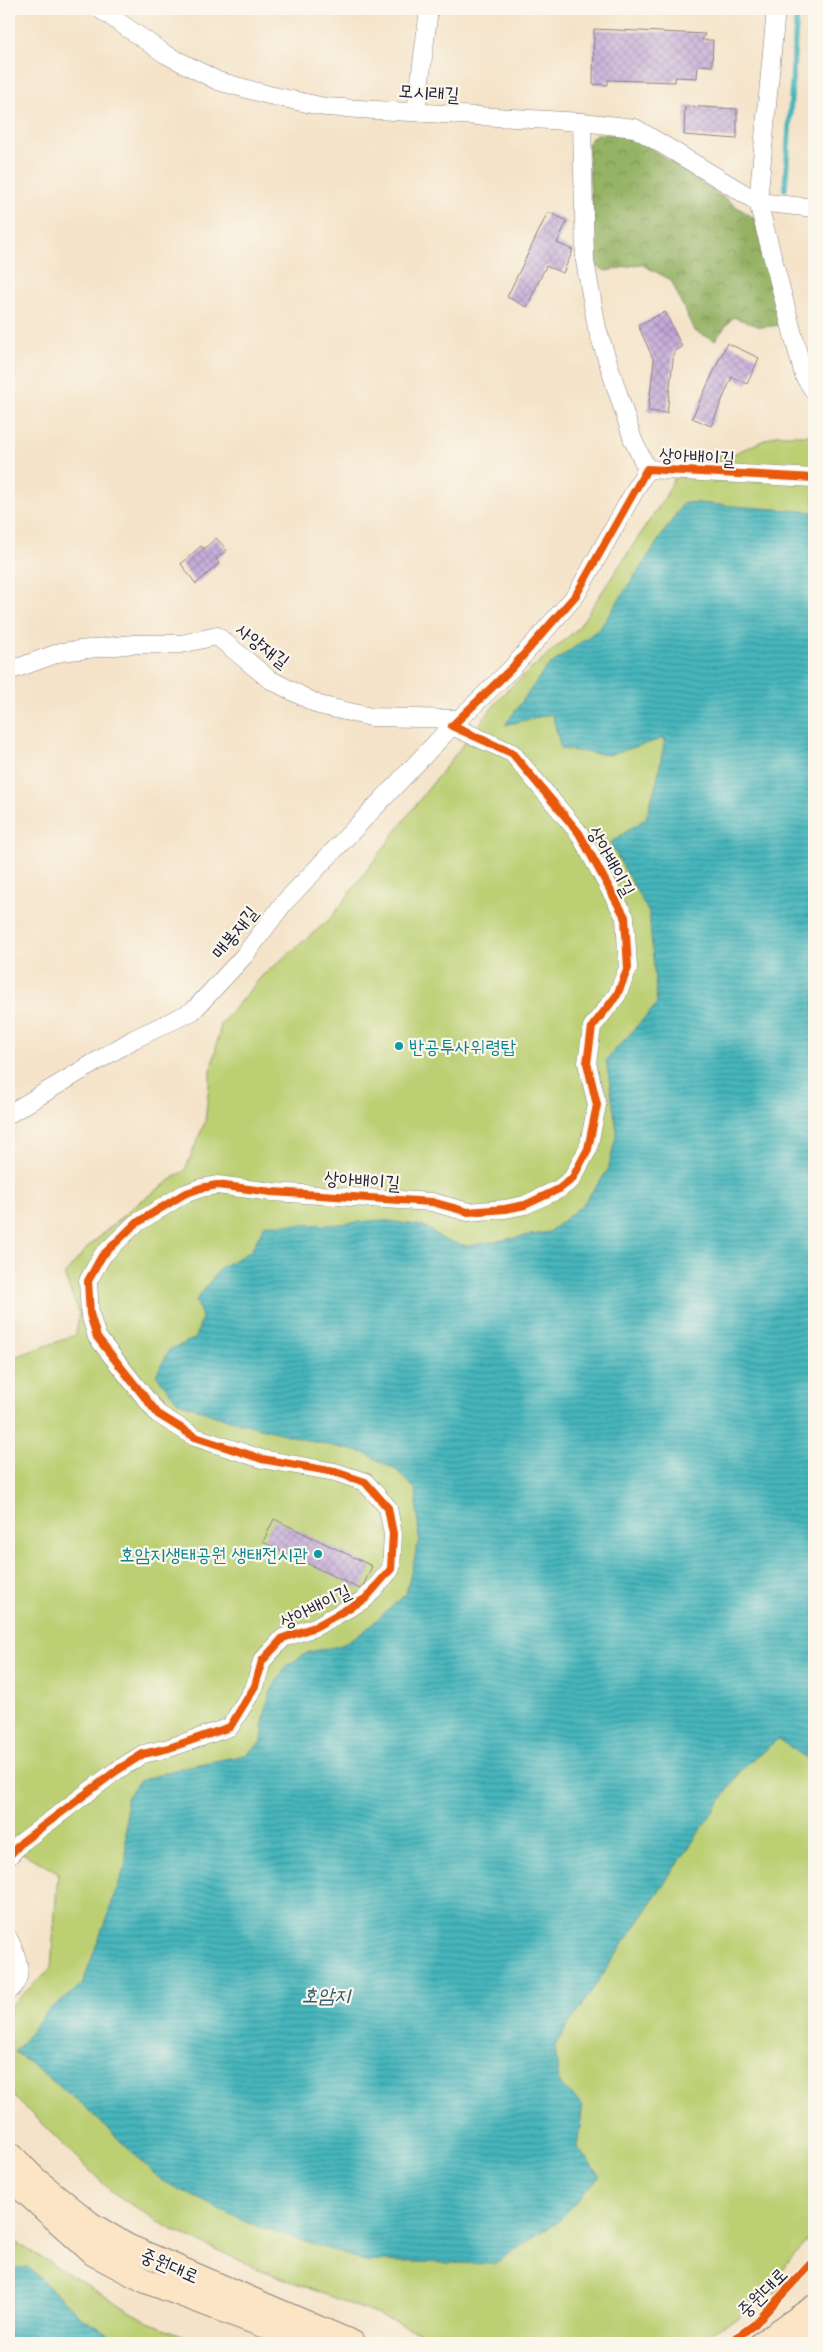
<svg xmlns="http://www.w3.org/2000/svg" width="823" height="2352" font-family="Sriracha,'Poor Story',sans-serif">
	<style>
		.green { fill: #bccf73; stroke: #6f7857 }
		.forest { fill: url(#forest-crowns); stroke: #5c6a50 }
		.water { fill: url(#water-rules); stroke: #346c7c }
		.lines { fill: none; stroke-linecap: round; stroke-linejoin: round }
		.stream { stroke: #46b6bc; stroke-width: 5.5 }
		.building { fill: url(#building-cross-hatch) }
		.street-casing { stroke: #8b8282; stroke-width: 19 }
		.secondary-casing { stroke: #8b8282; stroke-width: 26 }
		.street { stroke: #fff; stroke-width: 18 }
		.secondary { stroke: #fce5c4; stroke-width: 24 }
		.cycleway-casing { stroke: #fbf7ec; stroke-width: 11 }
		.cycleway { stroke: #e8590c; stroke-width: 8 }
		.culture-dot { fill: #0f9aa8; stroke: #fbf7ec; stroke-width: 2 }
		.labels { text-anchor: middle; stroke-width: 4.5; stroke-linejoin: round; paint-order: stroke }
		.street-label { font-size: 19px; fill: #22223b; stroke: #fbf7ec }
		.culture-label { font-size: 19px; fill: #0d838f; stroke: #fbf7ec; text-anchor: start }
		.water-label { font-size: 20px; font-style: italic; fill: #305d6f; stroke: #fbf7ec }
	</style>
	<defs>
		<pattern id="forest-crowns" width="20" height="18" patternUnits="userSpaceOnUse" patternTransform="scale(1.25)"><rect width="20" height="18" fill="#95b265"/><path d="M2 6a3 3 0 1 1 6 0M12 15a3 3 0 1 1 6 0" fill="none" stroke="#799054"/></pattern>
		<pattern id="water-rules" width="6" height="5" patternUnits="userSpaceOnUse" patternTransform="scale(1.25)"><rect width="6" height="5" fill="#46b6bc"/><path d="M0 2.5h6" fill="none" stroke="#3a949a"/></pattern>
		<pattern id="building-cross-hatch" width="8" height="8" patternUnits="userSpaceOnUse" patternTransform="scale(1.25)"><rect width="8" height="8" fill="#c0a6d6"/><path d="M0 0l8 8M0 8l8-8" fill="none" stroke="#9c87af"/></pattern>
	</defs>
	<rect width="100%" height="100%" fill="#fbf7ec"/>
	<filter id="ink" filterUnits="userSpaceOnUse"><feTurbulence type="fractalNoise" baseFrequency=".02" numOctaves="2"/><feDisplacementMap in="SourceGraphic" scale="10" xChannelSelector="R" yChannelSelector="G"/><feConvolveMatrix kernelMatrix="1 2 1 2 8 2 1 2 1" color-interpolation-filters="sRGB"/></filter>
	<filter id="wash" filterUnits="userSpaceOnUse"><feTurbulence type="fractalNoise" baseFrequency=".0096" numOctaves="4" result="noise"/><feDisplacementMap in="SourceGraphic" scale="20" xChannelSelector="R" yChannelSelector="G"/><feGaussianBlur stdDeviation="1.12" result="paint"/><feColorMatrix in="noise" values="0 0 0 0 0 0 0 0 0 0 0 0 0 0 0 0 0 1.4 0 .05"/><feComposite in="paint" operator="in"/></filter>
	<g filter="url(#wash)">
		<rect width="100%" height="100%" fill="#f4e3c8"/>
		<g class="green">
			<path d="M 776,435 L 814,435 L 814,2233 L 776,2276 L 788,2283 L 777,2295 L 764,2289 L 740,2316 L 692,2343 L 450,2343 L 259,2269 L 172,2230 L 112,2192 L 9,2092 L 9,2007 L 51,1968 L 58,1872 L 9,1846 L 9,1359 L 76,1335 L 79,1313 L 64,1275 L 90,1245 L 134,1206 L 185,1170 L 205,1122 L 210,1076 L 221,1024 L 261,977 L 331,918 L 424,794 L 504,693 L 578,628 L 665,497 L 684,459 L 733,454 Z"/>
			<path d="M 9,2238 L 148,2322 L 203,2343 L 9,2343 Z"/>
		</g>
		<path class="forest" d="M 596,134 L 631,135 L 755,219 L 783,325 L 761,327 L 733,317 L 715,340 L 694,331 L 671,280 L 641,264 L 606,271 L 594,265 L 588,142 Z"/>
		<g class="water">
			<path d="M 684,502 L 814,512 L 814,1763 L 778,1739 L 742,1769 L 555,2045 L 559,2083 L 583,2105 L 577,2147 L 600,2176 L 557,2222 L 494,2264 L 365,2261 L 248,2223 L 162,2181 L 82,2104 L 15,2052 L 46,2012 L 82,1985 L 126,1864 L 126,1798 L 139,1781 L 184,1767 L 245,1755 L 262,1742 L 264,1718 L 270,1693 L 286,1666 L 309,1652 L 339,1646 L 363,1632 L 406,1594 L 419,1539 L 416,1490 L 396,1470 L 365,1453 L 310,1441 L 215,1416 L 177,1401 L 156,1375 L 169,1350 L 196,1338 L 202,1317 L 196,1300 L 221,1267 L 251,1251 L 265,1224 L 329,1225 L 381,1220 L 424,1226 L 446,1241 L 467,1246 L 549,1232 L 582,1205 L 608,1170 L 617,1131 L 606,1060 L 657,1004 L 649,913 L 610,843 L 646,818 L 657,781 L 665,738 L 609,755 L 561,749 L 552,714 L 505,725 L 546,668 L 600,628 Z"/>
			<path d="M 28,2267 L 83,2319 L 126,2343 L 9,2343 L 9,2269 Z"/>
		</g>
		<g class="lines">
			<path class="stream" d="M 785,189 L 797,9"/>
		</g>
		<g id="blocks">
			<g class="building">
				<path d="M 594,29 L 705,34 L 702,40 L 713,40 L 712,66 L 698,65 L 697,78 L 675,77 L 675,82 L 608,80 L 608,85 L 593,84 Z"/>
				<path d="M 685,106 L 737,109 L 737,139 L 684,135 Z"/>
				<path d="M 548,212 L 567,221 L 557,243 L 573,250 L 563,273 L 546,266 L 527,307 L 507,297 Z"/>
				<path d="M 665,312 L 682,347 L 674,351 L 667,413 L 648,411 L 654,361 L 638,325 Z"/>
				<path d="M 727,343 L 759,358 L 747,384 L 732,377 L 711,426 L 692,418 Z"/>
				<path d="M 216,538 L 227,550 L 216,559 L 219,563 L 196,584 L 181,564 L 201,546 L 204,549 Z"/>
				<path d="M 274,1519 L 372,1566 L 364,1584 L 360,1589 L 263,1542 Z"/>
			</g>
		</g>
	</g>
	<g filter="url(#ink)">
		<use href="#blocks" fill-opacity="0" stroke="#8b8282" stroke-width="1"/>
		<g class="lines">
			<defs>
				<g id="street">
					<path d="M 100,9 L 165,54 L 218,81 L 269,95 L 325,107 L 582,122 L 635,128 L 758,202 L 814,208"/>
					<path d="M 776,9 L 758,202 L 804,376 L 814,391"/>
					<path d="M 416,112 L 429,9"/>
					<path d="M 582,122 L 585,261 L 597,328 L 633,440 L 647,469"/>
					<path d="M 9,671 L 61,652 L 134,644 L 181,644 L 217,636 L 269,679 L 319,705 L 371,717 L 460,719"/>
					<path d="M 9,1114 L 134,1039 L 193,1011 L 244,956 L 283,904 L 452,726"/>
					<path d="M 9,1856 L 22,1842 L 116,1771 L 143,1754 L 169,1748 L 230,1727 L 255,1686 L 262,1661 L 283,1638 L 315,1627 L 365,1599 L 391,1569 L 393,1534 L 388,1508 L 365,1482 L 335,1472 L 262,1459 L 195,1437 L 158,1414 L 97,1337 L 90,1314 L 88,1281 L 102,1256 L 135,1224 L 184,1194 L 201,1188 L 217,1185 L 272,1192 L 432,1202 L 468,1212 L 505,1209 L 525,1205 L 559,1189 L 572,1179 L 588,1149 L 597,1105 L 587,1063 L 592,1027 L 617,995 L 628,968 L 625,917 L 579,833 L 512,753 L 452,726 L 512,668 L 576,595 L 647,469 L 814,478"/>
					<path d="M 9,1939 C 17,1956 26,1976 9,1991"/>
				</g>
				<g id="secondary">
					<path d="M 9,2153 L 34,2178 L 92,2225 L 127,2246 L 353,2343"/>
					<path d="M 9,2177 L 94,2254 L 146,2281 L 310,2343"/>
					<path d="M 762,2343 L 814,2307"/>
					<path d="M 796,2343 L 814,2316"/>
				</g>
			</defs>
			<use href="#street" class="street-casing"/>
			<use href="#secondary" class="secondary-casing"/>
			<use href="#street" class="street"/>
			<use href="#secondary" class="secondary"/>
			<defs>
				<g id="cycleway">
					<path d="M 9,1856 L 22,1842 L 116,1771 L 143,1754 L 169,1748 L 230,1727 L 255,1686 L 262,1661 L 283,1638 L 315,1627 L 365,1599 L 391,1569 L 393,1534 L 388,1508 L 365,1482 L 335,1472 L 262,1459 L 195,1437 L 158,1414 L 97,1337 L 90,1314 L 88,1281 L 102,1256 L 135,1224 L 184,1194 L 201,1188 L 217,1185 L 272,1192 L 432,1202 L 468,1212 L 505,1209 L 525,1205 L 559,1189 L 572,1179 L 588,1149 L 597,1105 L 587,1063 L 592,1027 L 617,995 L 628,968 L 625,917 L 579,833 L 512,753 L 452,726 L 512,668 L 576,595 L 647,469 L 814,478"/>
					<path d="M 729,2343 L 755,2324 L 814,2260"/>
				</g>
			</defs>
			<use href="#cycleway" class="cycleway-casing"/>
			<use href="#cycleway" class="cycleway"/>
		</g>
	</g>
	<g class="culture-dot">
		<circle cx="399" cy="1046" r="5"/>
		<circle cx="318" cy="1554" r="5"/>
	</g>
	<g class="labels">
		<g class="street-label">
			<text transform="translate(429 92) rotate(4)" y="7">모시래길</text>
			<text transform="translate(697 456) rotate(3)" y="7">상아배이길</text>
			<text transform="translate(263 645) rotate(37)" y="7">사양재길</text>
			<text transform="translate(612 861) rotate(61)" y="7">상아배이길</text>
			<text transform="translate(234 932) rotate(-51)" y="7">매봉재길</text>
			<text transform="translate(362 1180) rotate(4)" y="7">상아배이길</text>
			<text transform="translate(315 1606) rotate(-26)" y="7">상아배이길</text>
			<text transform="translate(170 2265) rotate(23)" y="7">중원대로</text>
			<text transform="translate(762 2292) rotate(-45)" y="7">중원대로</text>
		</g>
		<g class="culture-label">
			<text x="409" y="1053">반공투사위령탑</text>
			<text x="308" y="1561" text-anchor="end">호암지생태공원 생태전시관</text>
		</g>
		<g class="water-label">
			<text x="326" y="2002">호암지</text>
		</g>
	</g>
	<rect width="823" height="2352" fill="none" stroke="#fbf7ec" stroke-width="30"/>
</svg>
